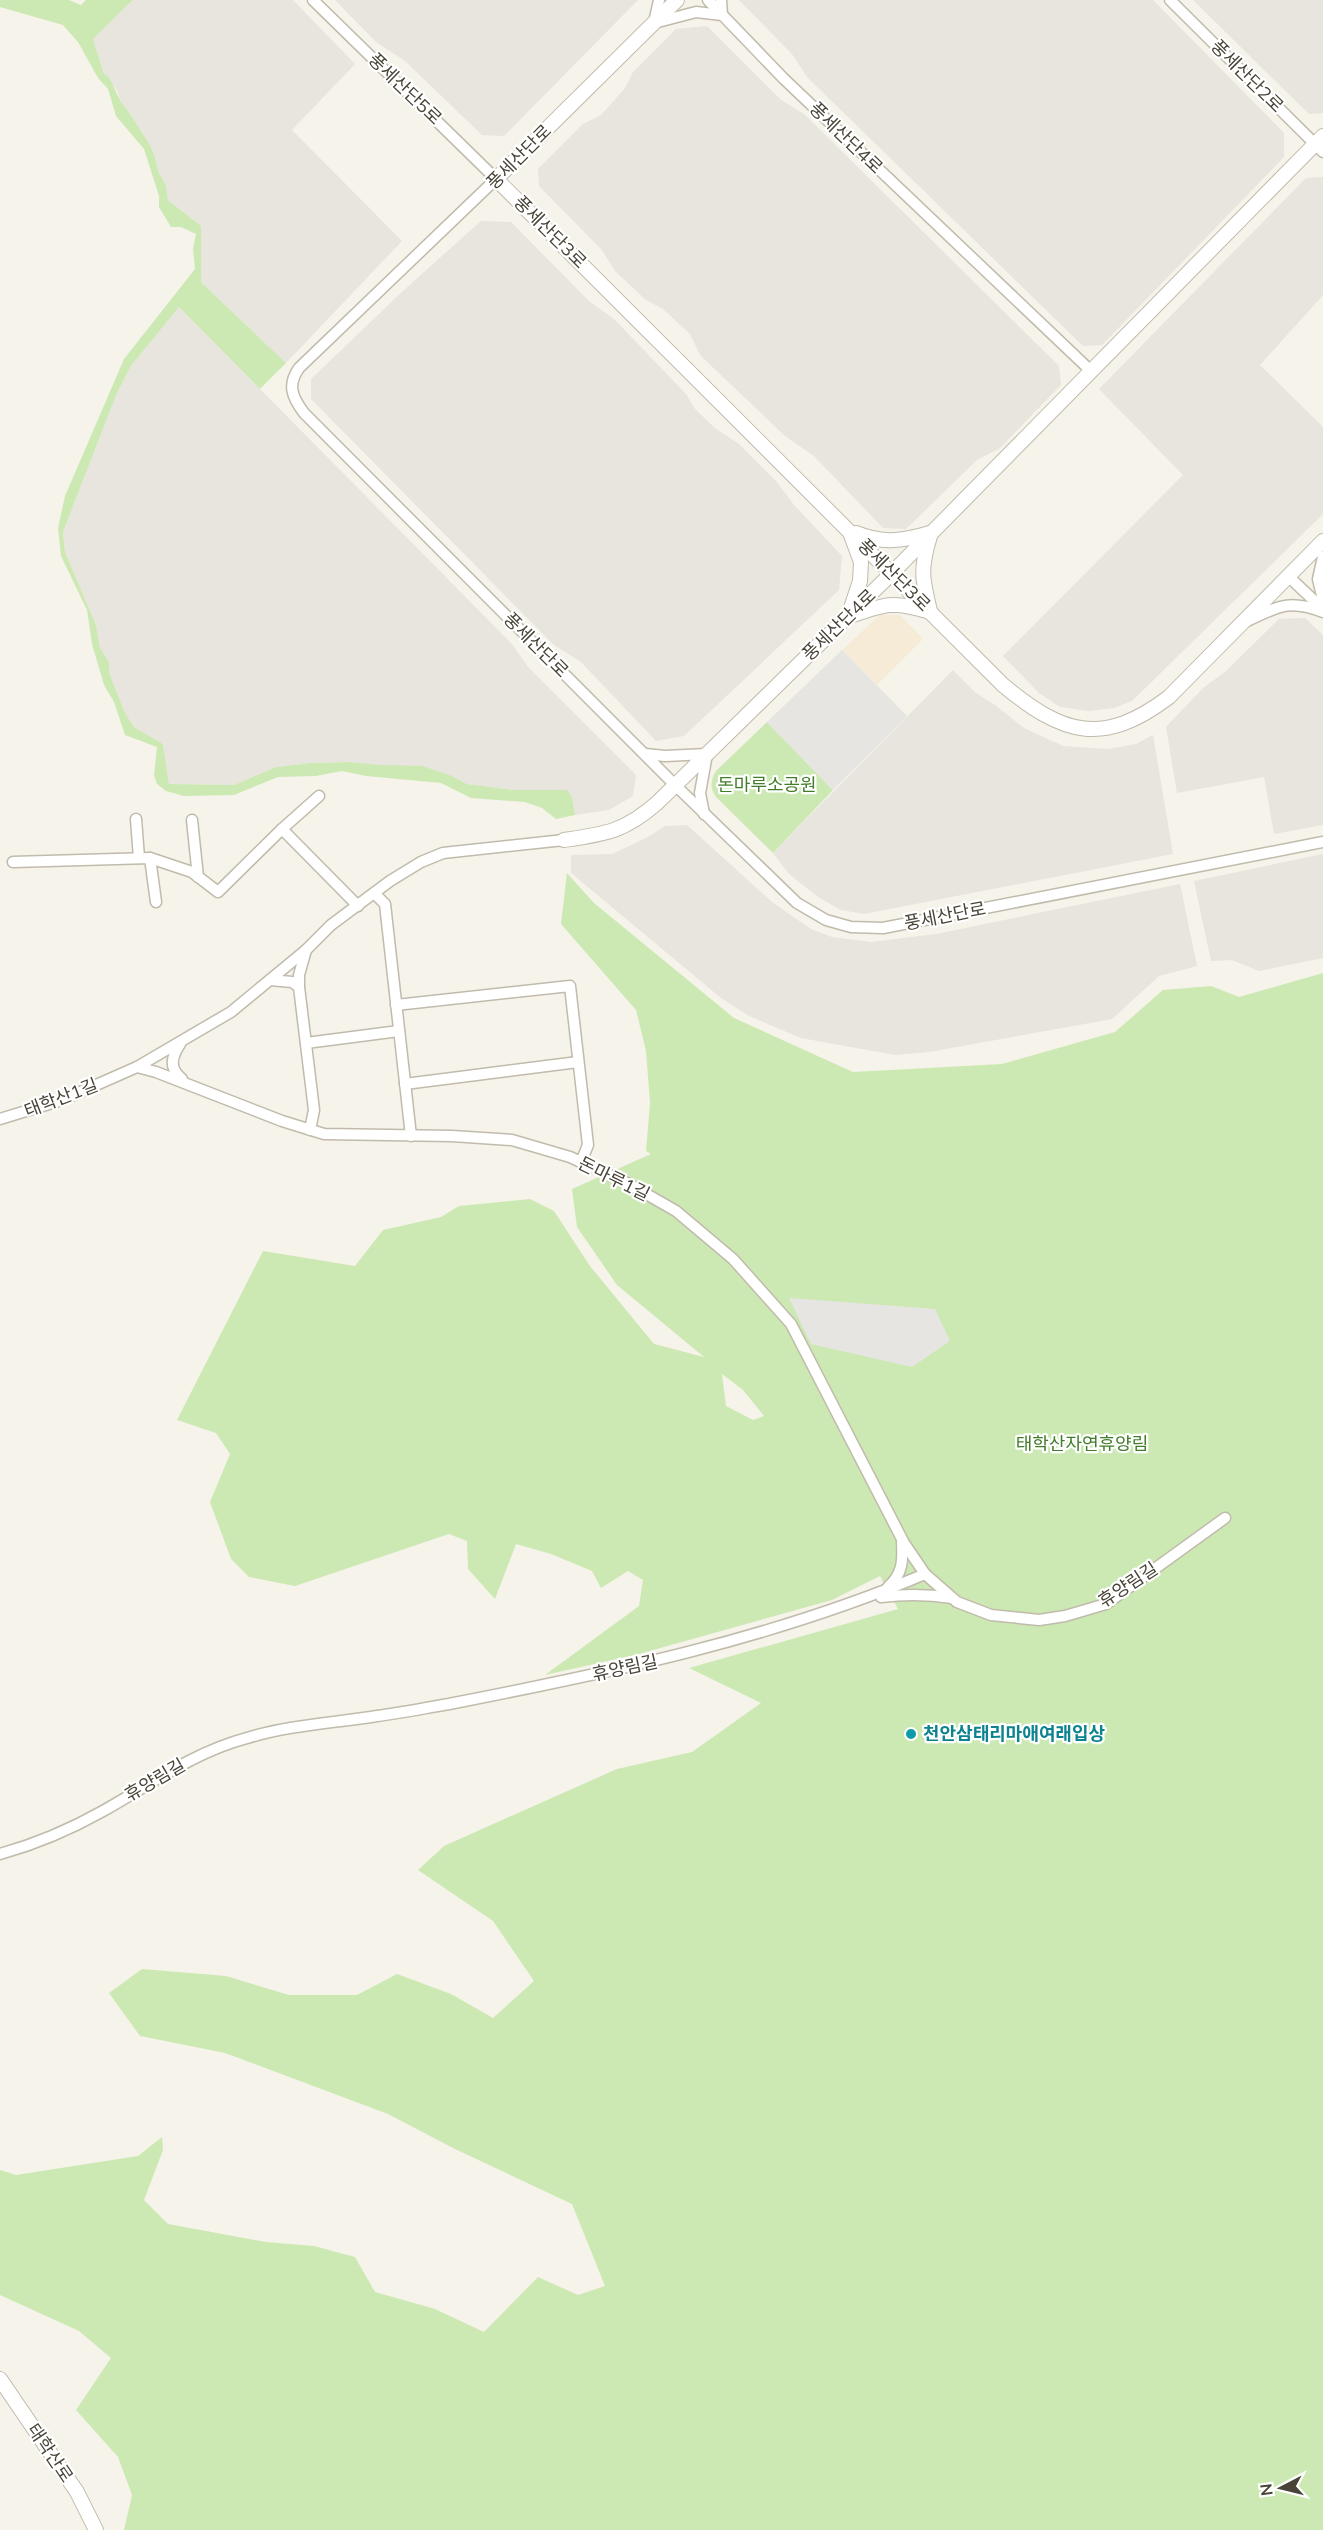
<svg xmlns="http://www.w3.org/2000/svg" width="1323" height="2530" font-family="Mulish,'Noto Sans KR',sans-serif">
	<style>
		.commercial { fill: #f6ebd6 }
		.industrial { fill: #e8e4de }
		.green { fill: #cde9b3; fill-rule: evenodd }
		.parking { fill: #e7e5e2 }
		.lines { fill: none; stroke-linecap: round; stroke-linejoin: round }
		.minor-casing { stroke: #c1bbac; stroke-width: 13 }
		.tertiary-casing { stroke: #c1bbac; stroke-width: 16 }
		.minor { stroke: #fff; stroke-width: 10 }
		.tertiary { stroke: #fff; stroke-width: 14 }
		.culture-dot { fill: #0f9aa8; stroke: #fff; stroke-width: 2 }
		.labels { text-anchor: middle; stroke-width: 4.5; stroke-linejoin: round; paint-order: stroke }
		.street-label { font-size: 18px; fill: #494438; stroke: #fff }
		.park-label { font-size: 18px; fill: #437d2a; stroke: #fff }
		.culture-label { font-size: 18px; font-weight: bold; fill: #0d838f; stroke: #fff; text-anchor: start }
	</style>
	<rect width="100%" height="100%" fill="#f5f3ea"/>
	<path class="commercial" d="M 880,615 L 900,615 L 923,639 L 877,685 L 842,650 Z"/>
	<g class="industrial">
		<path d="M 133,0 L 293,0 L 355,64 L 292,130 L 402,241 L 286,363 L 201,282 L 201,226 L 168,200 L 166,185 L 159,173 L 155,157 L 150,145 L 127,109 L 121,102 L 117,90 L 104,74 L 93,39 Z"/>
		<path d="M 335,0 L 638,0 L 504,136 L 482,135 L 405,61 L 376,42 Z"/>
		<path d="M 739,0 L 1153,0 L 1284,133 L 1284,157 L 1102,345 L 1083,346 L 807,77 L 792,54 Z"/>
		<path d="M 1193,0 L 1323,0 L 1323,113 L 1309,114 Z"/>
		<path d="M 707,26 L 781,100 L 804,114 L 1059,366 L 1061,385 L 999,449 L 978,459 L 906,529 L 883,528 L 814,456 L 785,436 L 700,355 L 690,334 L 663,309 L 646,300 L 615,271 L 602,250 L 539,186 L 538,169 L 583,124 L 601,115 L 625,88 L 633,72 L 676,29 Z"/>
		<path d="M 1323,177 L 1323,295 L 1260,365 L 1323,427 L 1323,514 L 1132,701 L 1114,708 L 1089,711 L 1060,707 L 1039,693 L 1003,656 L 1183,475 L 1099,389 L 1306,178 Z"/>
		<path d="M 481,221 L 511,222 L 589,301 L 614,319 L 686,394 L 695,409 L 716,429 L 739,444 L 776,481 L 794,505 L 842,556 L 839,590 L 684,736 L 656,741 L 581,662 L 554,645 L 311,399 L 311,379 L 404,290 Z"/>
		<path d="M 179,307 L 512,644 L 528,667 L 636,775 L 633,796 L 609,810 L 575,815 L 572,797 L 566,790 L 514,790 L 467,784 L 452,776 L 350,762 L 311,763 L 276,767 L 234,785 L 169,784 L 163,744 L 134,727 L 124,711 L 109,672 L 109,662 L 100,648 L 96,625 L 65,552 L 63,532 L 117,393 L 131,366 Z"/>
		<path d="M 1305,618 L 1323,635 L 1323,825 L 1274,834 L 1264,777 L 1177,793 L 1166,727 L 1203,688 L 1225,672 L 1279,619 Z"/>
		<path d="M 953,670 L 976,693 L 995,705 L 1024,728 L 1063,746 L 1108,749 L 1136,744 L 1153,735 L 1173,854 L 864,914 L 841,910 L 818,897 L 789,874 L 773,853 Z"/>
		<path d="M 687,825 L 772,902 L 811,929 L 832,937 L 871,942 L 936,934 L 1180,884 L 1197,966 L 1159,976 L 1112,1019 L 929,1052 L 895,1055 L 801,1038 L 749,1016 L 721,998 L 571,873 L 571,855 L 612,854 L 648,837 L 665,826 Z"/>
		<path d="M 1323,854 L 1323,958 L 1259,971 L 1232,960 L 1211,961 L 1194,881 Z"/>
	</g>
	<g class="green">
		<path d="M 0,0 L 69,0 L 81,5 L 86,0 L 133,0 L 93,39 L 104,74 L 109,77 L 121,102 L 127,109 L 150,145 L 155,157 L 159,173 L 166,185 L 168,200 L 201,226 L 201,282 L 286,363 L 260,389 L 179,307 L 131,366 L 117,393 L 63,532 L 65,552 L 96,625 L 100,648 L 109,662 L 109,672 L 124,711 L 134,727 L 163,744 L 169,784 L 234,785 L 276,767 L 311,763 L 350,762 L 378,765 L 422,766 L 452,776 L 467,784 L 513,790 L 567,790 L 572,797 L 575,815 L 556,819 L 542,808 L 525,802 L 471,798 L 441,783 L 366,776 L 342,771 L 316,776 L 278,777 L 234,795 L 184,796 L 166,791 L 157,784 L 154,775 L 157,747 L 125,735 L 114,702 L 104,685 L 92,644 L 87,610 L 61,556 L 58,528 L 65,496 L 124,359 L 195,269 L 193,249 L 196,234 L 181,227 L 171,227 L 159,207 L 159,196 L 144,149 L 116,116 L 108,89 L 98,78 L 78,42 L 63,25 L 0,7 Z"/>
		<path d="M 767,722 L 833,790 L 773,853 L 716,797 C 710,788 710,781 716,771 Z"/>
		<path d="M 567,873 L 594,903 L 734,1018 L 853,1072 L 1002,1064 L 1115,1032 L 1163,990 L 1211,986 L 1239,997 L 1323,973 L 1323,2530 L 124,2530 L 132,2495 L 118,2457 L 76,2410 L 111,2358 L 79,2331 L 0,2295 L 0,2170 L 16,2175 L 138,2156 L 162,2137 L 163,2150 L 144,2200 L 168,2224 L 266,2242 L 314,2246 L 355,2257 L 375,2292 L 435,2309 L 484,2332 L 538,2277 L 578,2295 L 605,2286 L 572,2204 L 455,2149 L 388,2114 L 225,2053 L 140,2036 L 109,1993 L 142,1969 L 226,1976 L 289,1995 L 357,1995 L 397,1974 L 451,1994 L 493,2018 L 534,1981 L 493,1921 L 418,1870 L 444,1846 L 617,1769 L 692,1752 L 761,1703 L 689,1668 L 898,1609 L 880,1576 L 832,1600 L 639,1654 L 545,1675 L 639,1606 L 643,1580 L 628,1571 L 601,1588 L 592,1571 L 551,1554 L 516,1544 L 495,1599 L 468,1569 L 467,1541 L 449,1534 L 295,1586 L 249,1577 L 231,1559 L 210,1502 L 230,1454 L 216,1433 L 177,1420 L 263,1251 L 355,1266 L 383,1230 L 441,1217 L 459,1206 L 530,1199 L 554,1211 L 590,1266 L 654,1344 L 704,1357 L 617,1285 L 577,1227 L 572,1189 L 651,1154 L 646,1151 L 650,1103 L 646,1051 L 636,1010 L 561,924 ZM 722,1374 L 743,1390 L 764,1416 L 753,1420 L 726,1406 Z"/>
	</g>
	<g class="parking">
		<path d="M 842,650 L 907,716 L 833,790 L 767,722 Z"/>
		<path d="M 789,1298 L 935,1309 L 950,1341 L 912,1367 L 811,1344 Z"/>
	</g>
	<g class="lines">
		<defs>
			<g id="minor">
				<path d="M 313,0 L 496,179 L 299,368 C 287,385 292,397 304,413 L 675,785 L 797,903 L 826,920 L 851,927 L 883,928 L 1323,842"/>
				<path d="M 659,0 L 654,23 L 696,12 L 722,15 L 721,0"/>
				<path d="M 708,0 L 783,78 L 1092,372"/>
				<path d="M 1170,0 L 1323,152"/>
				<path d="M 1323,557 L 1318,579 L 1323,600"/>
				<path d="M 1288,576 L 1323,609"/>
				<path d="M 1247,621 C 1279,606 1289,599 1323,612"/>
				<path d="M 645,754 L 665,756 L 707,754 L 700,793 L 704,814"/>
				<path d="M 136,819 L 139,858"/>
				<path d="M 192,820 L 198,877"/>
				<path d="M 282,829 L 319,796"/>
				<path d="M 150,858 L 156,902"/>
				<path d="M 13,862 L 150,858 L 192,872 L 218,892 L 282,829 L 358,906"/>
				<path d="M 375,894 L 385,904 L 411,1136"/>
				<path d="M 306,950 L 299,975 L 299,987 L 314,1110 L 310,1130"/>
				<path d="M 270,980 L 292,982 L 299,987"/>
				<path d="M 396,1005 L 570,986 L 588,1145 L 581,1162"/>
				<path d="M 306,1043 L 399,1031"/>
				<path d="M 180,1044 C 171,1058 169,1068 182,1079"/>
				<path d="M 137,1067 L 231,1012 L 306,950 L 331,925 L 390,881 L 421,862 L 443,853 L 564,840"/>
				<path d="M 405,1084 L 578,1062"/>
				<path d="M 0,1119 L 62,1100 L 137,1067 L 156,1072 L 282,1121 L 324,1134 L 452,1136 L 512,1140 L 570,1157 L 627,1183 L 676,1211 L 733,1259 L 791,1324 L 904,1543 L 925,1574"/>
				<path d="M 888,1587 C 903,1574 903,1560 902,1542"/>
				<path d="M 881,1597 C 905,1594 928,1594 952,1598"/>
				<path d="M 0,1854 C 36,1844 71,1829 103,1811 C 151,1784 194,1752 247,1738 C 289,1725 334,1723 377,1716 C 401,1713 425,1708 449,1704 C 613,1672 771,1639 925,1574 L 957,1602 L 991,1615 L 1039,1620 L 1065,1616 L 1106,1604 L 1225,1518"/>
			</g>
			<g id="tertiary">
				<path d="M 677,0 L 496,179 L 1003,685 C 1063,735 1103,747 1169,697 L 1323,541"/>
				<path d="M 856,533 C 883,544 903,541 930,533"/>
				<path d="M 930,536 C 920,569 922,578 930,611"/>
				<path d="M 849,614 L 860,581 L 861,562 L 851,535"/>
				<path d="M 853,615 C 885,604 894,601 927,611"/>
				<path d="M 564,840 C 605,834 624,832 657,803 L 892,573 L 1323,136"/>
				<path d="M 0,2379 L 77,2492 L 96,2530"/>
			</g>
		</defs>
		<use href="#minor" class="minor-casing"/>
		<use href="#tertiary" class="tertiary-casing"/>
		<use href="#minor" class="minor"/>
		<use href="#tertiary" class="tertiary"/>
	</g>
	<circle class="culture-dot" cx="911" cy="1734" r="6"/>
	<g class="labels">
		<g class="street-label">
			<text transform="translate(1247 76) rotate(45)" y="6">풍세산단2로</text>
			<text transform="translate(405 89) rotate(44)" y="6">풍세산단5로</text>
			<text transform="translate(846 138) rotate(44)" y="6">풍세산단4로</text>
			<text transform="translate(519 157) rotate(-45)" y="6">풍세산단로</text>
			<text transform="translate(550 232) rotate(45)" y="6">풍세산단3로</text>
			<text transform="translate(894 575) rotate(45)" y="6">풍세산단3로</text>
			<text transform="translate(839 625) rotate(-44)" y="6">풍세산단4로</text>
			<text transform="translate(536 645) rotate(45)" y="6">풍세산단로</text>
			<text transform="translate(945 916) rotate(-11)" y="6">풍세산단로</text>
			<text transform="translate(61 1098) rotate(-21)" y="6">태학산1길</text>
			<text transform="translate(614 1179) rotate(26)" y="6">돈마루1길</text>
			<text transform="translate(1128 1585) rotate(-33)" y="6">휴양림길</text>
			<text transform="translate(625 1668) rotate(-12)" y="6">휴양림길</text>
			<text transform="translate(155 1780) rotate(-30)" y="6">휴양림길</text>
			<text transform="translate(50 2453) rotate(56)" y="6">태학산로</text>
		</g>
		<g class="park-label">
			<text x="767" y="791">돈마루소공원</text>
			<text x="1082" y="1450">태학산자연휴양림</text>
		</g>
		<g class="culture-label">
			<text x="923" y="1740">천안삼태리마애여래입상</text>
		</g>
	</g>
	<g transform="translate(1281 2488) rotate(263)" stroke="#ffffff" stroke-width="4.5" paint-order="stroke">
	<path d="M0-4.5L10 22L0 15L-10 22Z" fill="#494438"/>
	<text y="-9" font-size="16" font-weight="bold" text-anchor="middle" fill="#494438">N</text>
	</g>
</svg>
